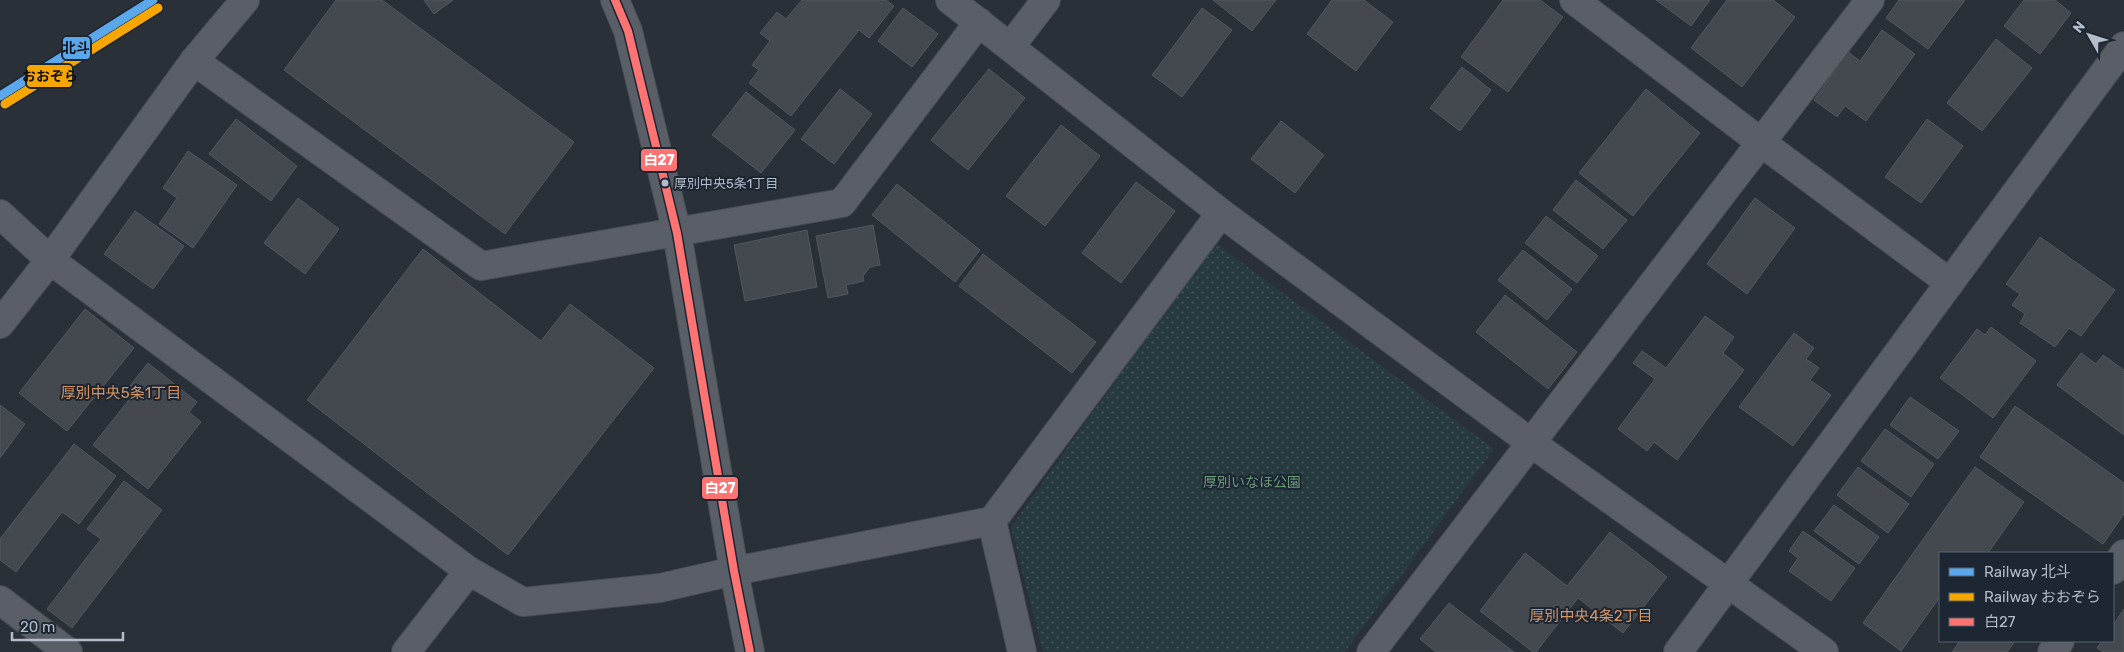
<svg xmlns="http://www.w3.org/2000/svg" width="2124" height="652" font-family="Rubik,'Noto Sans JP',sans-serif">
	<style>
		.grass { fill: url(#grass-dots) }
		.building { fill: #444950; stroke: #52575f }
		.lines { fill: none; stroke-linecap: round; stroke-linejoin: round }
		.minor-casing { stroke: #484c53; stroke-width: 30 }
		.minor { stroke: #5a5e66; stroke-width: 28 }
		.bus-1-casing { stroke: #1d2633; stroke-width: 11 }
		.bus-1 { stroke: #ff7373; stroke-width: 8 }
		.rail-1-casing { stroke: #1d2633; stroke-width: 12 }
		.rail-2-casing { stroke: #1d2633; stroke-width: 12 }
		.rail-1 { stroke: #5aa8eb; stroke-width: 9 }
		.rail-2 { stroke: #f7a600; stroke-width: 9 }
		.bus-dot { fill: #b4bcc9; stroke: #1d2633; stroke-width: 2 }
		.labels { text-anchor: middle; stroke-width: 4; stroke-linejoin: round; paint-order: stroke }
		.bus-label { font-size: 13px; fill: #b4bcc9; stroke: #1d2633; text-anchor: start }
		.park-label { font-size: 14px; fill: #6b9a76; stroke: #1d2633 }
		.neighbourhood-label { font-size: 15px; fill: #d59563; stroke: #1d2633 }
		.line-badge { stroke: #1d2633; stroke-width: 2 }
		.badge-label { font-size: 14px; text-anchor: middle; font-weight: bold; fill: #fff }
		.pale-badge-label { font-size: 14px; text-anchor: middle; font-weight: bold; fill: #111 }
	</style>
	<defs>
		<pattern id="grass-dots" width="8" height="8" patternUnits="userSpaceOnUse" patternTransform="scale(1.25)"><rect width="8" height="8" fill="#273a3e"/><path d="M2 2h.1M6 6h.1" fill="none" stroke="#445559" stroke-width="1.8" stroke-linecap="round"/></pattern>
	</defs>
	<rect width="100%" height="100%" fill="#2a3038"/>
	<path class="grass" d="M 1214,242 L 1494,449 L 1345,652 L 1043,652 L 1011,527 Z"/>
	<g class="building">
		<path d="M 336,0 L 382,0 L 574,142 L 505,234 L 284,70 Z"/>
		<path d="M 424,0 L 453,0 L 434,14 Z"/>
		<path d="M 802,0 L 886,0 L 894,6 L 869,38 L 859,30 L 791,116 L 749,83 L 759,70 L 752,65 L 770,41 L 760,33 L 777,12 L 786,19 Z"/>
		<path d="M 1213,0 L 1276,0 L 1252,31 Z"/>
		<path d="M 1332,0 L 1364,0 L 1393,22 L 1356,71 L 1307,34 Z"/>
		<path d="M 1503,0 L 1540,0 L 1563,17 L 1508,92 L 1461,57 Z"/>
		<path d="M 1656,0 L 1710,0 L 1691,26 Z"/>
		<path d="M 1727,0 L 1773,0 L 1795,17 L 1742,87 L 1691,48 Z"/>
		<path d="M 1899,0 L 1965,0 L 1928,49 L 1886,18 Z"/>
		<path d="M 2024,0 L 2055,0 L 2071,13 L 2040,54 L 2004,26 Z"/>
		<path d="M 903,8 L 938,34 L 912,67 L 878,41 Z"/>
		<path d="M 1202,8 L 1232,30 L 1182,97 L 1152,75 Z"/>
		<path d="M 1882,30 L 1915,54 L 1866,121 L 1845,106 L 1837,117 L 1814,100 L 1848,52 L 1860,61 Z"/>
		<path d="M 1996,39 L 2032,68 L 1982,131 L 1947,103 Z"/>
		<path d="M 1462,67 L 1491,90 L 1460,131 L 1430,108 Z"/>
		<path d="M 989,69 L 1025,98 L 968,170 L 931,140 Z"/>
		<path d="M 840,89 L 872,114 L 834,164 L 801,139 Z"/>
		<path d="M 1646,89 L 1700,133 L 1633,216 L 1579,173 Z"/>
		<path d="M 746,92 L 795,130 L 761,173 L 712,135 Z"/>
		<path d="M 236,119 L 297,166 L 271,201 L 209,154 Z"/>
		<path d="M 1927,119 L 1963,146 L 1921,203 L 1885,177 Z"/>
		<path d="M 1281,121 L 1324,155 L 1295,193 L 1251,159 Z"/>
		<path d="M 1061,125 L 1100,156 L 1045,226 L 1006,196 Z"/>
		<path d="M 188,151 L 237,185 L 193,248 L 159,224 L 177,198 L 163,188 Z"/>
		<path d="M 1576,180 L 1627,220 L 1603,249 L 1553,210 Z"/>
		<path d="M 1136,182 L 1175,211 L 1121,283 L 1082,253 Z"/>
		<path d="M 897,184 L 980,250 L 955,282 L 872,215 Z"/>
		<path d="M 298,198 L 339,229 L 305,274 L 264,243 Z"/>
		<path d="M 1755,198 L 1795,228 L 1747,294 L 1707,264 Z"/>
		<path d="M 135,211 L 184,246 L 153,289 L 104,254 Z"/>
		<path d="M 1546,216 L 1598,256 L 1577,283 L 1525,243 Z"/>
		<path d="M 873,225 L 880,265 L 870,267 L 863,276 L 864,281 L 846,285 L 848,294 L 828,298 L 816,236 Z"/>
		<path d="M 807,230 L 817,287 L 745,301 L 734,245 Z"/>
		<path d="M 2040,237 L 2115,290 L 2081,336 L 2069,328 L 2055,347 L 2020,323 L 2025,314 L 2012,305 L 2020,294 L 2006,284 Z"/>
		<path d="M 423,249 L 541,341 L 570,304 L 654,368 L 508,555 L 307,400 Z"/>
		<path d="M 1523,250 L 1572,289 L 1547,320 L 1498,280 Z"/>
		<path d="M 983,254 L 1096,342 L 1072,373 L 959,286 Z"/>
		<path d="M 1505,295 L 1577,352 L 1548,389 L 1476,332 Z"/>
		<path d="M 85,309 L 134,348 L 67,431 L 19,393 Z"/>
		<path d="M 1705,316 L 1734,337 L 1723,353 L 1744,370 L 1677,460 L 1654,442 L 1647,451 L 1618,429 L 1655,379 L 1633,363 L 1642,351 L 1666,368 Z"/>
		<path d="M 1991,327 L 2036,361 L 1993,418 L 1940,378 L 1977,329 L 1985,335 Z"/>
		<path d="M 1794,333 L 1814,348 L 1806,359 L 1819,368 L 1810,380 L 1831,395 L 1793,446 L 1739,407 Z"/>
		<path d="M 2081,353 L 2096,364 L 2103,355 L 2124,370 L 2124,435 L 2057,385 Z"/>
		<path d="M 148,363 L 197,402 L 189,412 L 201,422 L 148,489 L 93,445 L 132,396 L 126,391 Z"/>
		<path d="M 1910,397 L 1959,431 L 1938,459 L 1890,425 Z"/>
		<path d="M 0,405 L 25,424 L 0,458 Z"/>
		<path d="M 2015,406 L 2124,483 L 2124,514 L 2103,544 L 1980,457 Z"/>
		<path d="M 1885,429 L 1934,464 L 1911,497 L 1861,461 Z"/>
		<path d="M 74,444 L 116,476 L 79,524 L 62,512 L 16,572 L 0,560 L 0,539 Z"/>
		<path d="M 1858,467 L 1909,504 L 1888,533 L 1837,495 Z"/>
		<path d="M 1975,467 L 2024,502 L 1988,553 L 1940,553 L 1940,597 L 1901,651 L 1863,623 Z"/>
		<path d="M 124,481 L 162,510 L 72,628 L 47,609 L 101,539 L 87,529 Z"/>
		<path d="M 1834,505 L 1879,537 L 1859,564 L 1814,531 Z"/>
		<path d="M 1803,531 L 1855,568 L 1831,601 L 1789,571 L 1798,558 L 1789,551 Z"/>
		<path d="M 1610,532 L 1667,577 L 1623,633 L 1578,598 L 1536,652 L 1533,652 L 1480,611 L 1525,553 L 1567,586 Z"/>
		<path d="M 1449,603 L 1514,652 L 1436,652 L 1420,639 Z"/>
		<path d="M 2124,609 L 2124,652 L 2103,652 L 2097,648 L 2102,641 L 2113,641 L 2113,625 Z"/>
		<path d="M 1960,641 L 2015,641 L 2007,652 L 1952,652 Z"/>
	</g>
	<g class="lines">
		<defs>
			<g id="minor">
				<path d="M 615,0 L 628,31 L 677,233 L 734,571 L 750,652"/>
				<path d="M 950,0 L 1221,213 L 1530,442 L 1824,652"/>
				<path d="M 1574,0 L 1762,143 L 1950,283"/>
				<path d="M 1010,47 L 1046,0"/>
				<path d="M 194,61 L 481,266 L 842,203 L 979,22"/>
				<path d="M 0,214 L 50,260 L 469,571 L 523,602 L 660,588 L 734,571 L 992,521 L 1221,213"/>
				<path d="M 0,324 L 50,260 L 194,61 L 245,0"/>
				<path d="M 992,521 L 1022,652"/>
				<path d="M 2113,570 L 2124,554"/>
				<path d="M 0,600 L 68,652"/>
				<path d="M 406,652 L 469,571"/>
				<path d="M 1371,652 C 1536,434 1705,218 1870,0"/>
				<path d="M 1678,652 L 2124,46"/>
				<path d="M 2052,652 L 2060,641"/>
			</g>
		</defs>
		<use href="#minor" class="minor-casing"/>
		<use href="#minor" class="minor"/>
		<defs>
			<path id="bus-1" d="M 615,0 L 628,31 L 677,233 L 734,571 L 750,652"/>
		</defs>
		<use href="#bus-1" class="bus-1-casing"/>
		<use href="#bus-1" class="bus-1"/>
		<defs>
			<path id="rail-1" d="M 0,96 L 153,0"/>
			<path id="rail-2" d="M 5,104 L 158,8"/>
		</defs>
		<use href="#rail-1" class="rail-1-casing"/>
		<use href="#rail-2" class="rail-2-casing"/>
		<use href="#rail-1" class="rail-1"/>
		<use href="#rail-2" class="rail-2"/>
	</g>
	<circle class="bus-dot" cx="665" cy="183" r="4.5"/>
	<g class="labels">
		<g class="bus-label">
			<text x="674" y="188">厚別中央5条1丁目</text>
		</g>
		<g class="park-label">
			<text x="1252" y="487">厚別いなほ公園</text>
		</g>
		<g class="neighbourhood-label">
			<text x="121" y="398">厚別中央5条1丁目</text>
			<text x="1591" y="621">厚別中央4条2丁目</text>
		</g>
	</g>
	<g class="line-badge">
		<rect x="62" y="36" width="29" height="24" rx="5" fill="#5aa8eb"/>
		<rect x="26" y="64" width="47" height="24" rx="5" fill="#f7a600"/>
		<rect x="640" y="148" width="38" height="24" rx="5" fill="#ff7373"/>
		<rect x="701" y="476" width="38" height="24" rx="5" fill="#ff7373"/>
	</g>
	<g class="badge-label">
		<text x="659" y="165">白27</text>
		<text x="720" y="493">白27</text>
	</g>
	<g class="pale-badge-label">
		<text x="76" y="53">北斗</text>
		<text x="50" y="81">おおぞら</text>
	</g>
	<rect x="1939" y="552" width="175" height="90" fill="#1d2633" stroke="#59626f"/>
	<rect x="1949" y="568" width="25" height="8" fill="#5aa8eb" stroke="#59626f"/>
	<text x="1984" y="577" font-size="15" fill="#b4bcc9">Railway 北斗</text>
	<rect x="1949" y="593" width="25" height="8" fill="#f7a600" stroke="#59626f"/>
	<text x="1984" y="602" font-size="15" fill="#b4bcc9">Railway おおぞら</text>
	<rect x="1949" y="618" width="25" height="8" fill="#ff7373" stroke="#59626f"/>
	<text x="1984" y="627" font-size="15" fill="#b4bcc9">白27</text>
	<g transform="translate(2089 35) rotate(309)" stroke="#1d2633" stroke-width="4" paint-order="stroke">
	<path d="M0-4L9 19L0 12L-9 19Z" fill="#b4bcc9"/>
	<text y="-8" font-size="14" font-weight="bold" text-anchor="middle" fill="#b4bcc9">N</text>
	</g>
	<path d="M12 632v8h111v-8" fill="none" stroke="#b4bcc9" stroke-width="2.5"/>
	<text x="20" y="632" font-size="15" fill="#b4bcc9" stroke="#1d2633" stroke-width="4" paint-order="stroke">20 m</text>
</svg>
